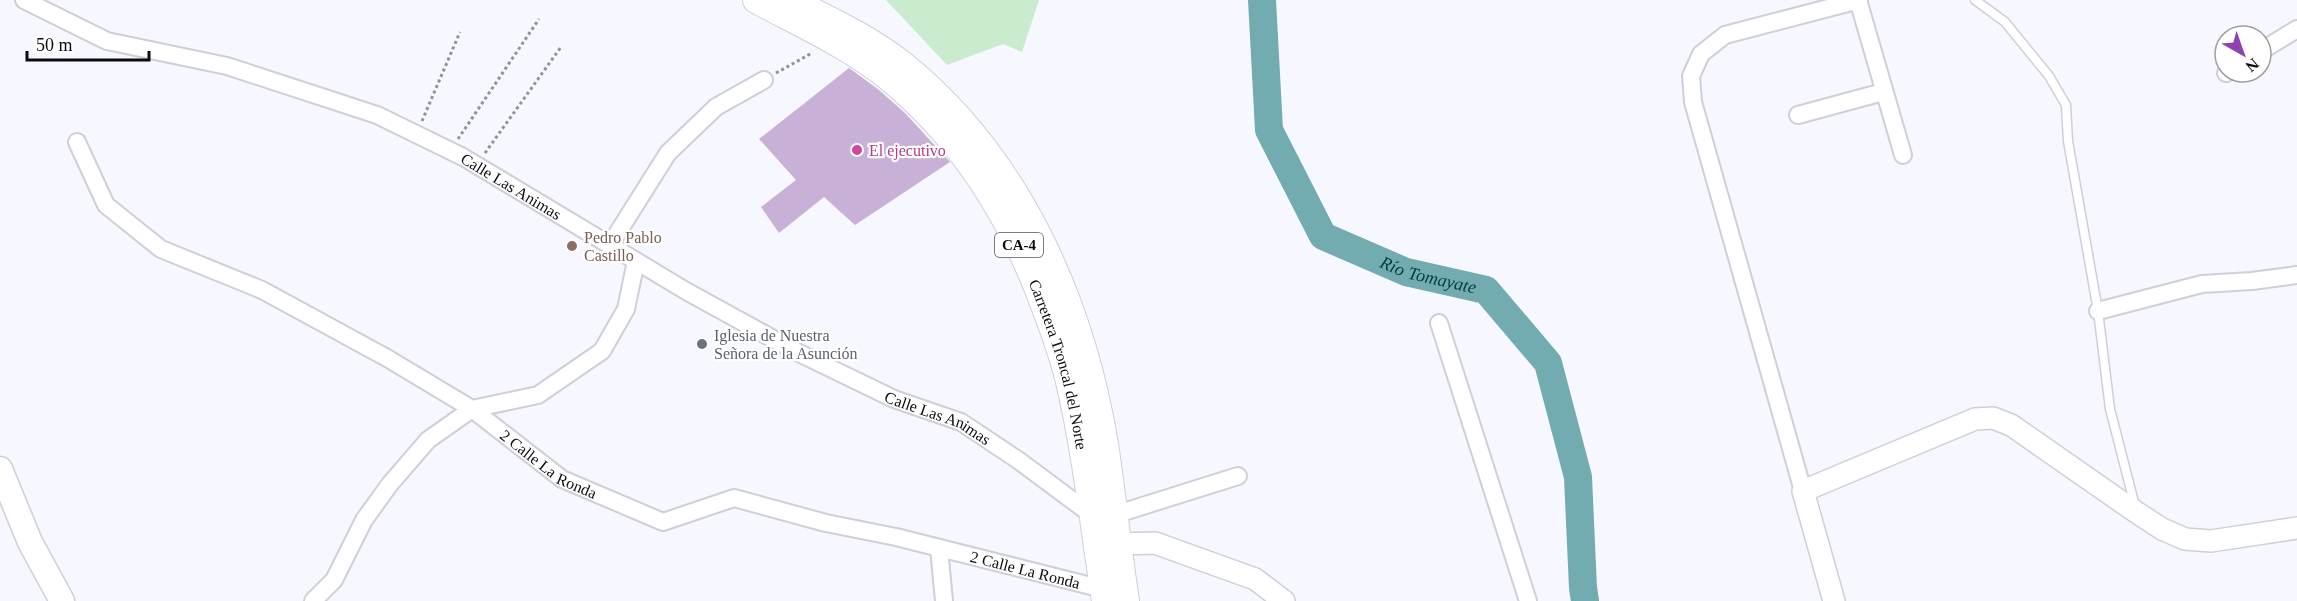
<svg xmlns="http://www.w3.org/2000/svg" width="2297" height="601" font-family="Georgia,serif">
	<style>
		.green { fill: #cbebcf }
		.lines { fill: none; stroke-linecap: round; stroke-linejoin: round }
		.river { stroke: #72acb1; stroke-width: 28 }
		.building { fill: #c8b0d7 }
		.service-casing { stroke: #cecfd9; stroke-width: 11 }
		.minor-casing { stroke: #cecfd9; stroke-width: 20 }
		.tertiary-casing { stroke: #cecfd9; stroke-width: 24 }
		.secondary-casing { stroke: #cecfd9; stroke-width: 27 }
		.primary-casing { stroke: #cecfd9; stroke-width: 28 }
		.path { stroke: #919197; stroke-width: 3; stroke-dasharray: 3 3; stroke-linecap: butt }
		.service { stroke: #fff; stroke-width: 8 }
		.minor { stroke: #fff; stroke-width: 16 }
		.tertiary { stroke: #fff; stroke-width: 21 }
		.secondary { stroke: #fff; stroke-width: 24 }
		.primary { stroke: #fff; stroke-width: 26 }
		.hotel-dot { fill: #d1479c; stroke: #fff; stroke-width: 2 }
		.education-dot { fill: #8d6e63; stroke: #fff; stroke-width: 2 }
		.worship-dot { fill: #6b7280; stroke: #fff; stroke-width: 2 }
		.labels { text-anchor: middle; stroke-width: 4.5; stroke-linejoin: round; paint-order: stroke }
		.shield { fill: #fff; stroke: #555558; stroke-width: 1.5 }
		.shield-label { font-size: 15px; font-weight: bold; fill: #0c0c10 }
		.hotel-label { font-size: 16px; fill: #b23c85; stroke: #fff; text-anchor: start }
		.street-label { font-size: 16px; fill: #0c0c10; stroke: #fff }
		.education-label { font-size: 16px; fill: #785e54; stroke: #fff; text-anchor: start }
		.worship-label { font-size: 16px; fill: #5b616d; stroke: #fff; text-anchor: start }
		.water-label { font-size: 18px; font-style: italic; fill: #013c40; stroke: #fff }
	</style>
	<rect width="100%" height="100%" fill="#f6f7ff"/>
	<path class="green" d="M 886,0 L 1039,0 L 1022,52 L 1003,44 L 947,65 Z"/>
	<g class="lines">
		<path class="river" id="s1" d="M 1262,0 L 1269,130 L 1323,236 L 1406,272 L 1486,290 L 1548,363 L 1578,477 L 1583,588 L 1585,601"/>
	</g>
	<path class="building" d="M 849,68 L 879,90 L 905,113 L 950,162 L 855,225 L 824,197 L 779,233 L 761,207 L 796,180 L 759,139 Z"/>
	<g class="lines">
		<defs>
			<path id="service" d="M 1975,0 L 2005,22 L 2049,76 L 2066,105 L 2068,141 L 2098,311 L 2110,409 L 2135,506"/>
			<g id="minor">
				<path id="s2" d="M 24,0 L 107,41 L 227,66 L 377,115 L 463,157 L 686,291 L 797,352 L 894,399 L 961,422 L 1018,460 L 1092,515"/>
				<path d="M 1858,0 L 1903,155"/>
				<path d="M 2261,51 L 2297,29"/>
				<path d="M 2226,73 L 2228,72"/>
				<path d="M 1798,115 L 1883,92"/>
				<path id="s3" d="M 77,142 L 106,205 L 161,249 L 262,290 L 387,358 L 472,409 L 562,479 L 663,522 L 734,498 L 826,523 L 896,537 L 1103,589"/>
				<path d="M 610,245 L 668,153 L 716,107 L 764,80"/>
				<path d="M 2098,311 L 2202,284 L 2252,281 L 2297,275"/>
				<path d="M 1439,323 L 1528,601"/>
				<path d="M 1803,491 L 1693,102 L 1691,76 L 1701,54 L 1725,35 L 1859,0"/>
				<path d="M 1114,515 L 1238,476"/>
				<path d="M 939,548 L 944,601"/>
				<path d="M 313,601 L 334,580 L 364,520 L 390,484 L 428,440 L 472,409 L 538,395 L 602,351 L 626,309 L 636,261"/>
			</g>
			<g id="tertiary">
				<path d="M 1118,544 L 1155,543 L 1255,579 L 1284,601"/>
				<path d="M 1834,601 L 1803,491 L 1975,419 L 1993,418 L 2011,425 L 2136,512 L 2162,529 L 2185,539 L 2211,541 L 2297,528"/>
			</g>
			<path id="secondary" d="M 0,469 L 30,542 L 62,601"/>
			<g id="primary">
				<path id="s4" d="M 756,0 C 800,24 850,46 889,78 C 964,140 1012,218 1045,308 C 1055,334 1064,359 1070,386 C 1086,456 1094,530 1105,601"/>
				<path d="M 792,1 C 830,20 869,38 902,64 C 1018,157 1081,300 1105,444 C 1113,496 1118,549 1126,601"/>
			</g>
		</defs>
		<use href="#service" class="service-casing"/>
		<use href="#minor" class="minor-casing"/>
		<use href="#tertiary" class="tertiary-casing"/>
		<use href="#secondary" class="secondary-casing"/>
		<use href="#primary" class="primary-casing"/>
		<g class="path">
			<path d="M 776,73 L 812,53"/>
			<path d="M 422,121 L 460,32"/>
			<path d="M 458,139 L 539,19"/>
			<path d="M 485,153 L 561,47"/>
		</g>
		<use href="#service" class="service"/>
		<use href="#minor" class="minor"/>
		<use href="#tertiary" class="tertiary"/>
		<use href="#secondary" class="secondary"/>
		<use href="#primary" class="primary"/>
	</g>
	<circle class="hotel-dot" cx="857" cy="150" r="6"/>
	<circle class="education-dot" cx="572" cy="246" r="6"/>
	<circle class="worship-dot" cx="702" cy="344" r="6"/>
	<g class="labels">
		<rect class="shield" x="995" y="233" width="48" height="24" rx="4.5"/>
		<g class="shield-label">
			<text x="1019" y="250">CA-4</text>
		</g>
		<g class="hotel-label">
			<text x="869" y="156">El ejecutivo</text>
		</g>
		<g class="street-label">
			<text dy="6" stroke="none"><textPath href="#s2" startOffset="525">Calle Las Animas</textPath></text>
			<text dy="6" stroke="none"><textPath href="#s4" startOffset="494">Carretera Troncal del Norte</textPath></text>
			<text dy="6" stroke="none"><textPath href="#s2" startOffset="1011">Calle Las Animas</textPath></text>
			<text dy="6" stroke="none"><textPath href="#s3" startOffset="585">2 Calle La Ronda</textPath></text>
			<text dy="6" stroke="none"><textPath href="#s3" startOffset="1089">2 Calle La Ronda</textPath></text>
		</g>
		<g class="education-label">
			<text x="584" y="243">Pedro Pablo<tspan x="584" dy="18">Castillo</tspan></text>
		</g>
		<g class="worship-label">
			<text x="714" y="341">Iglesia de Nuestra<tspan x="714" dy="18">Señora de la Asunción</tspan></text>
		</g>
		<g class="water-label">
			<text dy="6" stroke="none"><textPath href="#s1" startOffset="362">Río Tomayate</textPath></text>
		</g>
	</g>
	<g transform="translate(2243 54) rotate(140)"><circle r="28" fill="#ffffff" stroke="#9e9e9f" stroke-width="1.5"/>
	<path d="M0-4.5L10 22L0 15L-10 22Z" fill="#8e41b1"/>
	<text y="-9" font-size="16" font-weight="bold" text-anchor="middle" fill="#0c0c10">N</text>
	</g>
	<path d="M27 51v9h122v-9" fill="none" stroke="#0c0c10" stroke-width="3"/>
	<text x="36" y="51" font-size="18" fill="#0c0c10" stroke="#ffffff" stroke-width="4.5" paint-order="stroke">50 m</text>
</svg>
